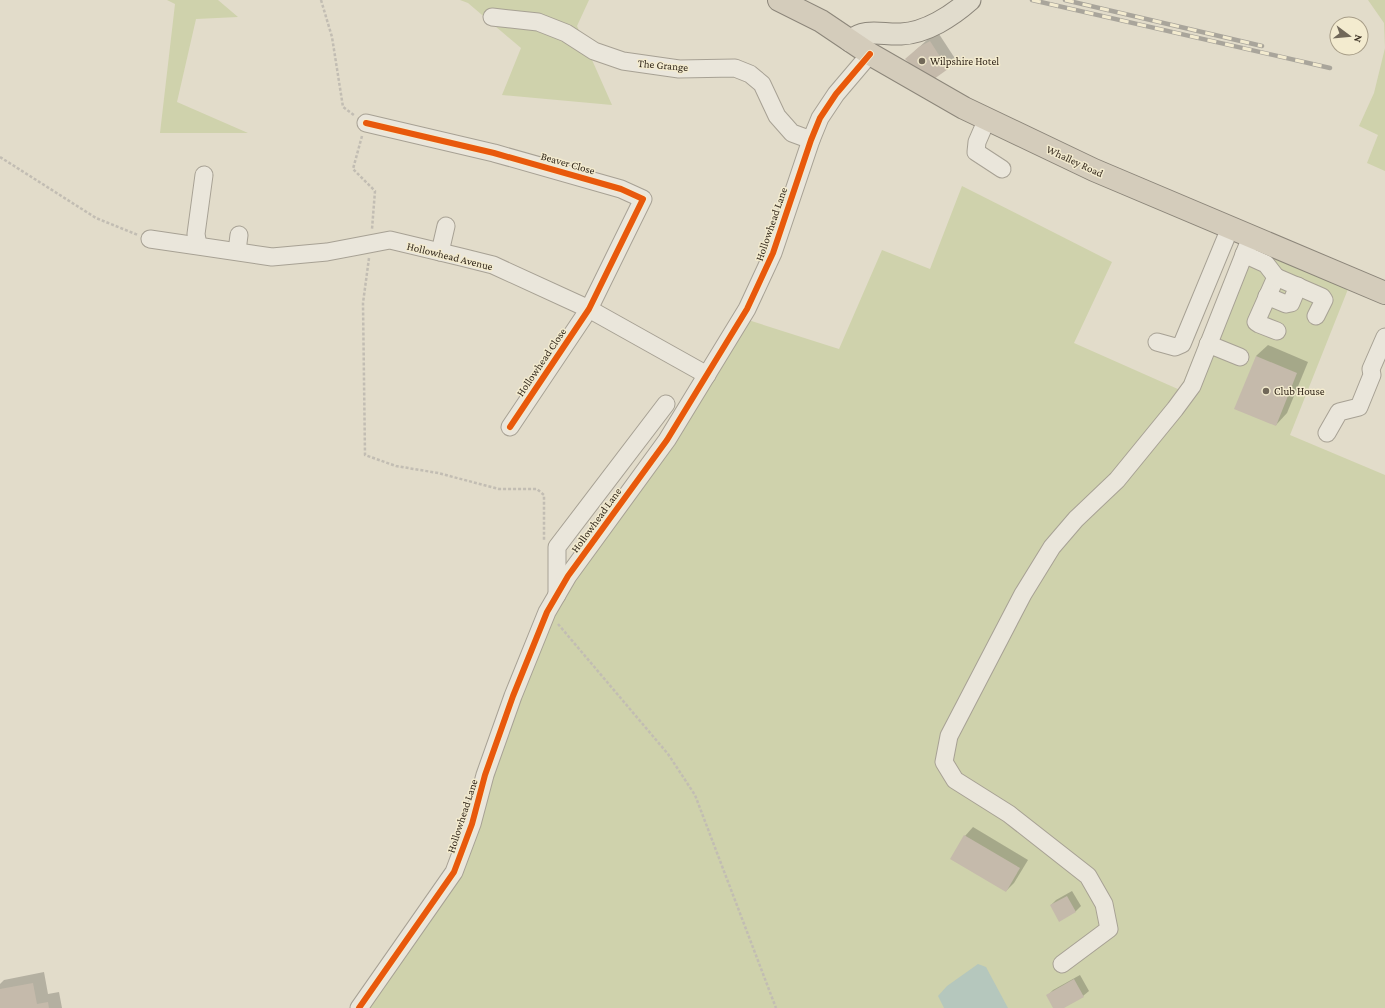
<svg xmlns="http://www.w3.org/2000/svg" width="1385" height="1008" font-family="'Crimson Pro',serif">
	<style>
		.green { fill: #cfd2ac }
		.water { fill: #b5c7bd }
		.shadow { fill: #0003 }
		.building { fill: #c5baab }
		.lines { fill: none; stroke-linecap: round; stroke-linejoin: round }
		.minor-casing { stroke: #a7a194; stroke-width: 19 }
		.major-casing { stroke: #8c867a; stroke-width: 23 }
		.highway-casing { stroke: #8c867a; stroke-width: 24 }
		.path { stroke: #c2bdb3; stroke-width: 2.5; stroke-dasharray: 3 2; stroke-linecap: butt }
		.minor { stroke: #eae6db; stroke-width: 17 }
		.major { stroke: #e1dccd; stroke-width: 21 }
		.highway { stroke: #d4ccbb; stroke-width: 22 }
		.rail-casing { stroke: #a9a59b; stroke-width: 4.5 }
		.rail { stroke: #f3ebcf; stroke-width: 3; stroke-dasharray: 9; stroke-linecap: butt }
		.cycleway-casing { stroke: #f3ebcf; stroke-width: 8 }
		.cycleway { stroke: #e8590c; stroke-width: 6 }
		.poi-dot { fill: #716859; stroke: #f3ebcf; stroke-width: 1.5 }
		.labels { text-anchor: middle; stroke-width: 3; stroke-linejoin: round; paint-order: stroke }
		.poi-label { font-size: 11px; fill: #34291c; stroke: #f3ebcf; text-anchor: start }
		.street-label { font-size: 11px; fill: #34291c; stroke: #f3ebcf }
	</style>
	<rect width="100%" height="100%" fill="#e2dcca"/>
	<g class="green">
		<path d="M 167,0 L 218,0 L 238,17 L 196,19 L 177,102 L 248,133 L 160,133 L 175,4 Z"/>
		<path d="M 460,0 L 589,0 L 577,26 L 612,105 L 502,95 L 521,48 L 468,3 Z"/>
		<path d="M 1368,0 L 1385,0 L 1385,171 L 1367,163 L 1378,135 L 1359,126 L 1374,93 L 1385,48 L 1384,23 Z"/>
		<path d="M 962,186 L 1112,262 L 1074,343 L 1180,390 L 1244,234 L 1352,279 L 1290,435 L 1385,475 L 1385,1008 L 359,1008 L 454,872 L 533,643 L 742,318 L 839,349 L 882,250 L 930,269 Z"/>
	</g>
	<path class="water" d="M 978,964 L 986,967 L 1008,1008 L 944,1008 L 938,996 L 947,986 Z"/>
	<g class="shadow">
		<path d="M 939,34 L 956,60 L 934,78 L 915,51 L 928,39 Z"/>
		<path d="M 1268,345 L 1308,362 L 1287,413 L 1276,425 L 1256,356 Z"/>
		<path d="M 973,827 L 1028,860 L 1014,883 L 1006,891 L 965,836 Z"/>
		<path d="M 1072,891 L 1081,906 L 1075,912 L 1051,905 L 1056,900 Z"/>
		<path d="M 44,972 L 48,994 L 59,992 L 62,1008 L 0,1008 L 0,984 L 4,980 Z"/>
		<path d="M 1080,975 L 1089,991 L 1083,996 L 1062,1008 L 1055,1008 L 1048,995 L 1053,990 Z"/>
	</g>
	<g class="building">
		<path d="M 930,41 L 948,69 L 934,79 L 922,76 L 905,59 L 919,47 Z"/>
		<path d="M 1256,356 L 1297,373 L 1276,426 L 1234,409 Z"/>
		<path d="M 964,835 L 1020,868 L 1006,892 L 950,859 Z"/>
		<path d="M 1067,896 L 1076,912 L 1059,922 L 1050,905 Z"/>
		<path d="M 1074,979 L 1084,997 L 1064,1008 L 1053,1008 L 1046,995 Z"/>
		<path d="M 33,983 L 37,1004 L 48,1002 L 49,1008 L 0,1008 L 0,989 Z"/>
	</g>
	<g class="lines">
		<defs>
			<g id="minor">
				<path d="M 492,17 L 538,22 L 566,33 L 594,51 L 623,61 L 679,69 L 735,68 L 750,74 L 762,84 L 777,116 L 792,133 L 811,140"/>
				<path d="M 987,119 L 977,142 L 976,152 L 1002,169"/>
				<path d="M 366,123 L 494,153 L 621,189 L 643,199 L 589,309 L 510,427"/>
				<path d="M 150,239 L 272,257 L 327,252 L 390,240 L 461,257 L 493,265 L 589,309 L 707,375"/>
				<path d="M 198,245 L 196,234 L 204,175"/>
				<path d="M 237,251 L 239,235"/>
				<path d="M 440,252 L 446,226"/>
				<path d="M 1244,254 L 1266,264 L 1276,277 L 1256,322 L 1259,324 L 1277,331"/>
				<path d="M 1276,277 L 1322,297 L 1324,300 L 1316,316"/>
				<path d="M 1267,296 L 1286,304 L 1291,303 L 1298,286"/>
				<path d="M 1157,342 L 1175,347 L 1182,344 L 1230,228"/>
				<path d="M 1208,344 L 1240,357"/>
				<path d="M 1327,433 L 1339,412 L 1359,407 L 1372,375 L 1371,369 L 1385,337"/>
				<path d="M 557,595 L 557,547 L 666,404"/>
				<path d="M 1062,964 L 1109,929 L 1104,904 L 1088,876 L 1009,814 L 955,780 L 944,762 L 949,736 L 1023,594 L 1052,547 L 1076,519 L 1117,480 L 1175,409 L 1192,386 L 1251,237"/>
				<path d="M 359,1008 L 454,872 L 472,824 L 485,775 L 513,696 L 547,612 L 568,576 L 667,440 L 747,309 L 773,253 L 811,140 L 820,118 L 836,94 L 870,54"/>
			</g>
			<path id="major" d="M 850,41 C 865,28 882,35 901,34 C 926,33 952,16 970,0"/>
			<path id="highway" d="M 779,0 L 821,21 L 870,54 L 964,108 L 1094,170 L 1385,293"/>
		</defs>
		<use href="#minor" class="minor-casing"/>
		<use href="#major" class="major-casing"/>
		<use href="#highway" class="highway-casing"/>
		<g class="path">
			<path d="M 321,0 L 332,37 L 343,107 L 355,116"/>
			<path d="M 362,136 L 353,169 L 375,191 L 372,229"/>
			<path d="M 0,157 L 96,218 L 138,235"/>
			<path d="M 369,258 L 363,303 L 365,455 L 396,466 L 438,473 L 499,489 L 537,489 L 544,495 L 544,541"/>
			<path d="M 558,624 L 668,754 L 695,795 L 776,1008"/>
		</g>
		<use href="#minor" class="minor"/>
		<use href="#major" class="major"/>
		<use href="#highway" class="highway"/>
		<defs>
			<g id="rail">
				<path d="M 1032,0 L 1330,68"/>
				<path d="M 1065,0 L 1262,46"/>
			</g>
		</defs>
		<use href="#rail" class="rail-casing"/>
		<use href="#rail" class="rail"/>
		<defs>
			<g id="cycleway">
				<path d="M 366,123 L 494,153 L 621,189 L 643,199 L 589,309 L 510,427"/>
				<path d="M 359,1008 L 454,872 L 472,824 L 485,775 L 513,696 L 547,612 L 568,576 L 667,440 L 747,309 L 773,253 L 811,140 L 820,118 L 836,94 L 870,54"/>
			</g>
		</defs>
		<use href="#cycleway" class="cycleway-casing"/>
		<use href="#cycleway" class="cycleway"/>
	</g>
	<g class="poi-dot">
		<circle cx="922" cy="61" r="4"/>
		<circle cx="1266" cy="391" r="4"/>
	</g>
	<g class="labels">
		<g class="poi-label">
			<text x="930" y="65">Wilpshire Hotel</text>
			<text x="1274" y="395">Club House</text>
		</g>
		<g class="street-label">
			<text transform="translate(663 65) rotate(5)" y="4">The Grange</text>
			<text transform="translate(1075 161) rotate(25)" y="4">Whalley Road</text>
			<text transform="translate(568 163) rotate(16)" y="4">Beaver Close</text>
			<text transform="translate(771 224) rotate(-71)" y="4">Hollowhead Lane</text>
			<text transform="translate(450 256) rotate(14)" y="4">Hollowhead Avenue</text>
			<text transform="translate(541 362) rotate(-56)" y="4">Hollowhead Close</text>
			<text transform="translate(596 520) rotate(-54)" y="4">Hollowhead Lane</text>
			<text transform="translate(462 816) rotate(-72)" y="4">Hollowhead Lane</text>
		</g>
	</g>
	<g transform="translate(1349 36) rotate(106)"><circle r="19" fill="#f3ebcf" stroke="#a79d87"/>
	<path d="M0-3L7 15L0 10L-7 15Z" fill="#716859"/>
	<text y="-6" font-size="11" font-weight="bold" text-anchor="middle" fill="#34291c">N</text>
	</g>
</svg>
